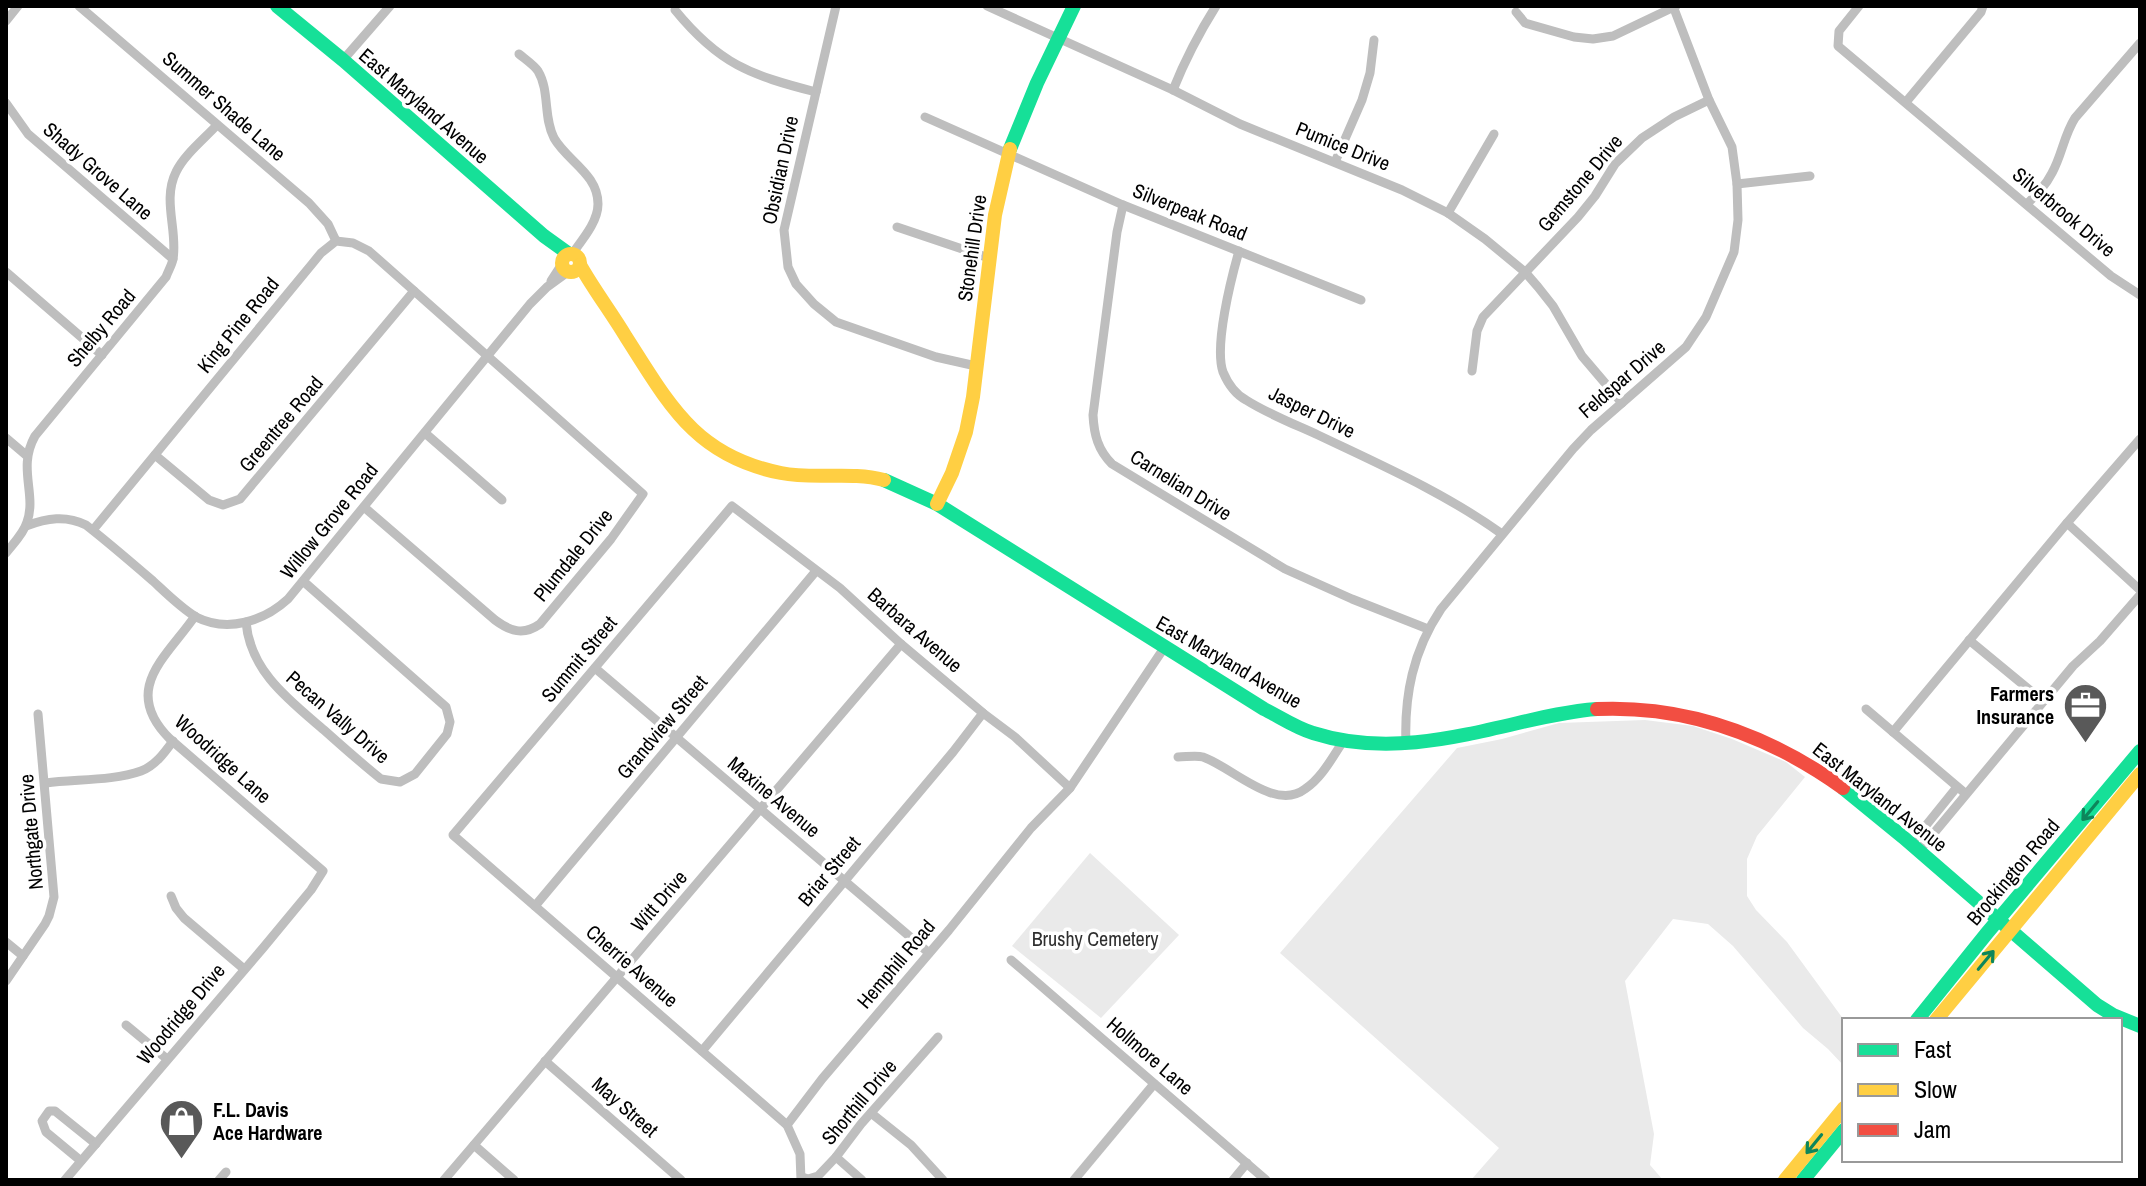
<svg xmlns="http://www.w3.org/2000/svg" width="2146" height="1186" font-family="'Archivo Narrow',sans-serif">
	<style>
		.green { fill: #eaeaea }
		.lines { fill: none; stroke-linecap: round; stroke-linejoin: round }
		.street { stroke: #bebebe; stroke-width: 9 }
		.fast { stroke: #16e098; stroke-width: 14 }
		.slow { stroke: #ffcf43; stroke-width: 14 }
		.jam { stroke: #f24e42; stroke-width: 14 }
		.oneway { stroke: #0d865b }
		.labels { text-anchor: middle; stroke-width: 7; stroke-linejoin: round; paint-order: stroke }
		.street-label { font-size: 20px; fill: #000; stroke: #fff }
		.poi-label { font-size: 20px; font-weight: bold; fill: #000; stroke: #fff; text-anchor: end }
		.park-label { font-size: 20px; fill: #2f2f2f; stroke: #fff }
	</style>
	<rect width="100%" height="100%" fill="#fff"/>
	<g class="green">
		<path d="M 1645,720 L 1693,726 L 1732,739 L 1786,762 L 1805,777 L 1757,836 L 1747,859 L 1747,896 L 1756,910 L 1787,942 L 1844,1020 L 1844,1066 L 1828,1049 L 1803,1028 L 1733,946 L 1708,924 L 1673,919 L 1625,981 L 1654,1134 L 1650,1165 L 1663,1180 L 1471,1180 L 1499,1148 L 1280,953 L 1457,748 L 1502,739 L 1559,723 Z"/>
		<path d="M 1090,853 L 1179,935 L 1101,1018 L 1012,946 Z"/>
	</g>
	<g class="lines">
		<g class="street">
			<path d="M 79,6 L 309,203 L 328,224 L 336,241"/>
			<path d="M 836,6 L 784,230 L 788,267 L 796,284 L 814,304 L 836,322 L 936,357 L 976,366"/>
			<path d="M 987,6 L 1173,90 L 1240,124 L 1402,190 L 1448,213 L 1485,239 L 1525,272 L 1538,287 L 1553,306 L 1582,356 L 1622,403"/>
			<path d="M 1859,6 L 1839,31 L 1838,46 L 2111,276 L 2140,295"/>
			<path d="M 675,10 C 719,64 750,75 816,92"/>
			<path d="M 1516,12 L 1525,23 L 1574,37 L 1593,39 L 1613,36 L 1676,6"/>
			<path d="M 6,21 L 18,6"/>
			<path d="M 519,54 C 525,59 534,65 538,71 C 550,91 543,117 554,138 C 567,161 598,174 598,204 C 598,222 582,240 572,254"/>
			<path d="M 343,60 L 390,6"/>
			<path d="M 1173,90 C 1185,60 1199,33 1216,6"/>
			<path d="M 1906,102 L 1981,12 L 1983,6"/>
			<path d="M 6,103 L 28,134 L 173,259"/>
			<path d="M 925,117 L 1123,205 L 1361,300"/>
			<path d="M 1335,162 L 1362,100 L 1370,73 L 1374,40"/>
			<path d="M 1737,184 L 1810,176"/>
			<path d="M 2027,204 C 2037,194 2046,185 2052,173 C 2062,155 2064,135 2075,118 L 2140,43"/>
			<path d="M 1123,205 L 1117,232 L 1093,415 C 1094,435 1098,450 1112,464 L 1285,569 L 1352,599 L 1428,629"/>
			<path d="M 1448,213 L 1494,134"/>
			<path d="M 897,227 L 989,258"/>
			<path d="M 1239,251 C 1231,279 1214,346 1223,372 C 1228,384 1235,394 1246,400 C 1268,414 1294,424 1318,435 C 1381,465 1445,493 1502,534"/>
			<path d="M 6,272 L 102,355"/>
			<path d="M 551,281 L 562,264"/>
			<path d="M 1472,371 L 1477,331 L 1483,317 L 1578,217 L 1595,196 L 1615,164 L 1642,138 L 1674,117 L 1709,100"/>
			<path d="M 425,433 L 502,500"/>
			<path d="M 6,438 L 26,455"/>
			<path d="M 155,455 L 209,500 L 223,505 L 240,499 L 414,291"/>
			<path d="M 2067,523 L 2140,590"/>
			<path d="M 26,526 C 47,518 66,515 86,525 C 109,543 131,562 153,581 C 166,593 181,608 196,617 C 228,633 264,621 288,599 L 530,304 L 547,287 L 569,271"/>
			<path d="M 93,530 L 312,264 L 321,253 L 336,241 L 353,243 L 369,251 L 643,494 L 611,539 L 540,624 C 523,636 510,631 495,620 L 364,507"/>
			<path d="M 6,553 C 13,544 24,533 27,522 C 37,494 17,468 35,436 L 166,277 C 168,271 172,265 173,259 C 178,231 162,200 176,172 C 184,155 204,139 217,125"/>
			<path d="M 246,622 C 250,671 289,700 324,730 C 343,747 361,763 381,779 L 400,782 L 415,774 L 447,734 L 450,722 L 446,707 L 303,581"/>
			<path d="M 1969,640 L 2043,701"/>
			<path d="M 595,668 L 929,953"/>
			<path d="M 1866,709 L 1966,794"/>
			<path d="M 1893,732 L 2067,523 L 2140,439"/>
			<path d="M 1406,745 C 1404,695 1413,651 1441,609 L 1573,449 L 1591,430 L 1686,347 L 1706,317 L 1734,252 L 1738,220 L 1737,184 L 1732,147 L 1709,100 L 1673,6"/>
			<path d="M 1178,757 C 1186,757 1196,755 1203,757 C 1232,767 1275,812 1305,789 C 1322,778 1333,756 1344,740"/>
			<path d="M 46,783 C 75,779 113,781 141,771 C 155,766 165,752 173,741"/>
			<path d="M 1911,844 L 1957,787"/>
			<path d="M 1919,851 L 2073,666 L 2100,641 L 2140,595"/>
			<path d="M 171,896 L 176,908 L 184,918 L 244,969"/>
			<path d="M 535,906 L 816,571"/>
			<path d="M 6,942 L 23,956"/>
			<path d="M 1011,960 L 1266,1180"/>
			<path d="M 6,981 L 45,924 L 49,916 L 54,897 L 38,714"/>
			<path d="M 126,1025 L 167,1059"/>
			<path d="M 702,1051 L 953,752 L 983,713"/>
			<path d="M 545,1061 L 681,1180"/>
			<path d="M 871,1113 L 911,1145 L 943,1180"/>
			<path d="M 787,1125 L 822,1079 L 949,930 L 1031,828 L 1070,788 L 1164,648"/>
			<path d="M 474,1145 L 514,1180"/>
			<path d="M 836,1157 L 862,1180"/>
			<path d="M 81,1161 L 46,1132 L 42,1121 L 49,1111 L 55,1111 L 96,1144"/>
			<path d="M 802,1177 L 808,1179 L 818,1176 L 836,1157 L 861,1124 L 938,1037"/>
			<path d="M 65,1180 L 263,948 L 311,890 L 323,871 L 170,739 C 120,689 167,657 195,616"/>
			<path d="M 219,1180 L 226,1172"/>
			<path d="M 444,1180 L 901,644"/>
			<path d="M 801,1180 L 800,1154 L 787,1125 L 453,835 L 732,506 L 840,588 L 901,644 L 983,713 L 1015,737 L 1070,788"/>
			<path d="M 1074,1180 L 1154,1084"/>
			<path d="M 1233,1180 L 1247,1163"/>
		</g>
		<g class="fast">
			<path d="M 277,6 L 343,60 L 544,236 L 569,254"/>
			<path d="M 1010,149 L 1037,83 L 1074,6"/>
			<path d="M 884,480 L 937,504 L 1264,709 C 1280,717 1296,728 1313,733 C 1382,755 1450,739 1518,723 C 1544,717 1570,711 1597,709"/>
			<path d="M 1843,788 L 1903,837 L 2097,1005 L 2113,1015 L 2140,1026"/>
			<path d="M 1917,1020 L 1987,933 L 2140,751"/>
			<path d="M 1803,1180 L 1844,1130"/>
		</g>
		<g class="slow">
			<circle cx="571" cy="263" r="9"/>
			<path d="M 580,265 C 594,290 611,312 626,337 C 669,404 695,456 781,473 C 815,480 850,471 884,480"/>
			<path d="M 937,504 L 952,473 L 966,432 L 973,397 L 995,215 L 1010,149"/>
			<path d="M 1936,1020 L 2140,774"/>
			<path d="M 1785,1180 L 1844,1108"/>
		</g>
		<path class="jam" d="M 1597,709 C 1687,705 1770,736 1843,788"/>
	</g>
	<defs><path id="oneway-shaft" d="M-6 0H5M1.5-3L5.5 0L1.5 3" fill="none" stroke-width="1.6" stroke-linecap="round" stroke-linejoin="round" transform="scale(2)"/></defs>
	<g class="oneway">
		<use href="#oneway-shaft" transform="translate(2090 811) rotate(130)"/>
		<use href="#oneway-shaft" transform="translate(1986 960) rotate(-50)"/>
		<use href="#oneway-shaft" transform="translate(1814 1144) rotate(129)"/>
	</g>
	<defs>
		<symbol id="office-pin" viewBox="-11 -11 22 30"><path d="M0 17L-7.5 6A9.5 9.5 0 1 1 7.5 6Z" fill="#595959" stroke="#fff"/><path d="M-6-3h4V-5.5h4V-3h4V5H-6ZM-1-4.5V-3h2v-1.5ZM-6 0V1H6V0Z" fill="#fff"/></symbol>
		<symbol id="shop-pin" viewBox="-11 -11 22 30"><path d="M0 17L-7.5 6A9.5 9.5 0 1 1 7.5 6Z" fill="#595959" stroke="#fff"/><path d="M-5-2.5h2.3a2.7 3.5 0 0 1 5.4 0H5L5.5 6h-11ZM-1.5-2.5h3a1.5 2.3 0 0 0-3 0Z" fill="#fff"/></symbol>
	</defs>
	<g fill-rule="evenodd">
		<use href="#office-pin" x="2060" y="680" width="51" height="69"/>
		<use href="#shop-pin" x="156" y="1096" width="51" height="69"/>
	</g>
	<g class="labels">
		<g class="street-label">
			<text transform="translate(224 106) rotate(41)" y="7">Summer Shade Lane</text>
			<text transform="translate(424 106) rotate(41)" y="7">East Maryland Avenue</text>
			<text transform="translate(1343 146) rotate(22)" y="7">Pumice Drive</text>
			<text transform="translate(780 170) rotate(-78)" y="7">Obsidian Drive</text>
			<text transform="translate(98 171) rotate(41)" y="7">Shady Grove Lane</text>
			<text transform="translate(1580 183) rotate(-50)" y="7">Gemstone Drive</text>
			<text transform="translate(1190 212) rotate(22)" y="7">Silverpeak Road</text>
			<text transform="translate(2064 212) rotate(40)" y="7">Silverbrook Drive</text>
			<text transform="translate(972 248) rotate(-82)" y="7">Stonehill Drive</text>
			<text transform="translate(238 325) rotate(-51)" y="7">King Pine Road</text>
			<text transform="translate(101 328) rotate(-50)" y="7">Shelby Road</text>
			<text transform="translate(1622 379) rotate(-41)" y="7">Feldspar Drive</text>
			<text transform="translate(1312 412) rotate(26)" y="7">Jasper Drive</text>
			<text transform="translate(281 424) rotate(-50)" y="7">Greentree Road</text>
			<text transform="translate(1181 485) rotate(32)" y="7">Carnelian Drive</text>
			<text transform="translate(329 521) rotate(-51)" y="7">Willow Grove Road</text>
			<text transform="translate(573 555) rotate(-51)" y="7">Plumdale Drive</text>
			<text transform="translate(915 630) rotate(41)" y="7">Barbara Avenue</text>
			<text transform="translate(579 659) rotate(-50)" y="7">Summit Street</text>
			<text transform="translate(1229 662) rotate(30)" y="7">East Maryland Avenue</text>
			<text transform="translate(338 717) rotate(41)" y="7">Pecan Vally Drive</text>
			<text transform="translate(662 727) rotate(-50)" y="7">Grandview Street</text>
			<text transform="translate(223 759) rotate(42)" y="7">Woodridge Lane</text>
			<text transform="translate(774 797) rotate(40)" y="7">Maxine Avenue</text>
			<text transform="translate(1880 797) rotate(38)" y="7">East Maryland Avenue</text>
			<text transform="translate(31 832) rotate(-95)" y="7">Northgate Drive</text>
			<text transform="translate(829 871) rotate(-50)" y="7">Briar Street</text>
			<text transform="translate(2013 872) rotate(-50)" y="7">Brockington Road</text>
			<text transform="translate(659 901) rotate(-49)" y="7">Witt Drive</text>
			<text transform="translate(896 964) rotate(-50)" y="7">Hemphill Road</text>
			<text transform="translate(632 966) rotate(41)" y="7">Cherrie Avenue</text>
			<text transform="translate(181 1014) rotate(-50)" y="7">Woodridge Drive</text>
			<text transform="translate(1150 1056) rotate(41)" y="7">Hollmore Lane</text>
			<text transform="translate(859 1102) rotate(-50)" y="7">Shorthill Drive</text>
			<text transform="translate(625 1107) rotate(41)" y="7">May Street</text>
		</g>
		<g class="poi-label">
			<text x="2054" y="701">Farmers<tspan x="2054" dy="23">Insurance</tspan></text>
			<text x="213" y="1117" text-anchor="start">F.L. Davis<tspan x="213" dy="23">Ace Hardware</tspan></text>
		</g>
		<g class="park-label">
			<text x="1095" y="946">Brushy Cemetery</text>
		</g>
	</g>
	<rect width="2146" height="1186" fill="none" stroke="#000000" stroke-width="16"/>
	<rect x="1842" y="1018" width="280" height="144" fill="#ffffff" stroke="#999999" stroke-width="2"/>
	<rect x="1858" y="1044" width="40" height="12" fill="#16e098" stroke="#999999" stroke-width="2"/>
	<text x="1914" y="1058" font-size="24" fill="#000000">Fast</text>
	<rect x="1858" y="1084" width="40" height="12" fill="#ffcf43" stroke="#999999" stroke-width="2"/>
	<text x="1914" y="1098" font-size="24" fill="#000000">Slow</text>
	<rect x="1858" y="1124" width="40" height="12" fill="#f24e42" stroke="#999999" stroke-width="2"/>
	<text x="1914" y="1138" font-size="24" fill="#000000">Jam</text>
</svg>
